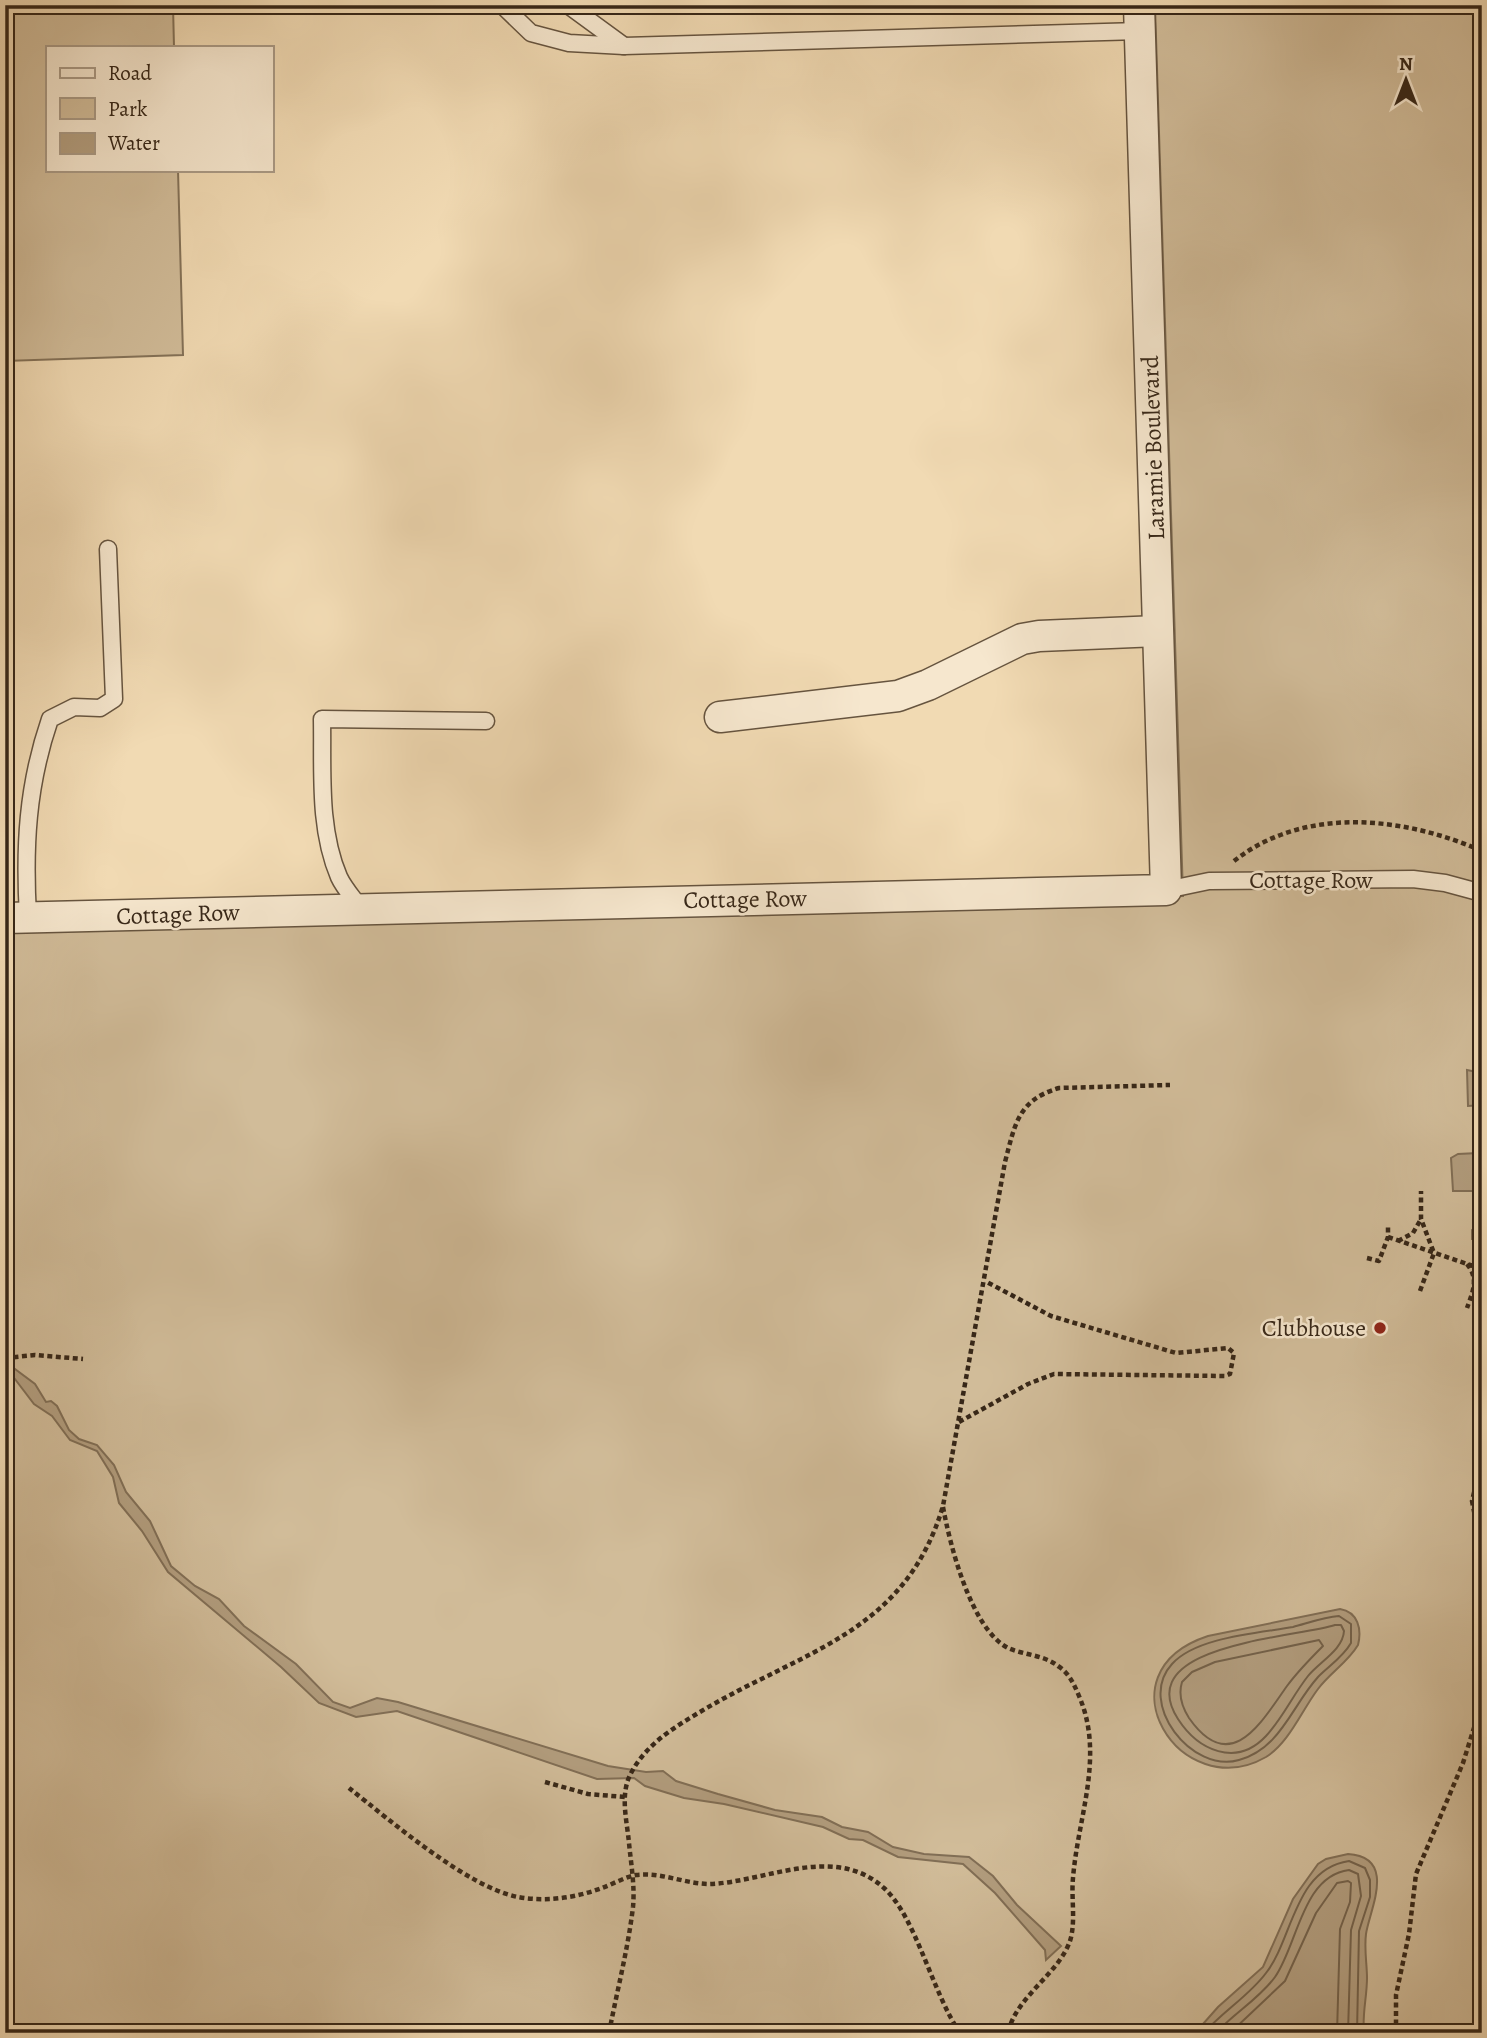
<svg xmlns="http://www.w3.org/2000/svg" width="1487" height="2038" font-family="Alegreya,serif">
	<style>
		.green { fill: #d1bc99; stroke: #847258; stroke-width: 2 }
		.water { fill: #b29d7e; stroke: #816e55; stroke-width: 2 }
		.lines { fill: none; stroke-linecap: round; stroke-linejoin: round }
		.shore { stroke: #74624b; stroke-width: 2 }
		.lane-casing { stroke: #66543f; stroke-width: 19 }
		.street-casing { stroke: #66543f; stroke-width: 33 }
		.path { stroke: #372718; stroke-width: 4.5; stroke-dasharray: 5 3.5; stroke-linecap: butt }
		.lane { stroke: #f6e7ce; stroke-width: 16 }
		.street { stroke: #f6e7ce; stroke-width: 30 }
		.poi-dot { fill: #8f2418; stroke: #f6e7ce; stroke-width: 2.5 }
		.labels { text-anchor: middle; stroke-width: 5; stroke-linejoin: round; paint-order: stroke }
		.street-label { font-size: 24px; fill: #372718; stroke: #f6e7ce }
		.poi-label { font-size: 24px; fill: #372718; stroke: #f6e7ce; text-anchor: end }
	</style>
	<rect width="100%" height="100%" fill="#f1dab3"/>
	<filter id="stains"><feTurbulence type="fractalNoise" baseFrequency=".00286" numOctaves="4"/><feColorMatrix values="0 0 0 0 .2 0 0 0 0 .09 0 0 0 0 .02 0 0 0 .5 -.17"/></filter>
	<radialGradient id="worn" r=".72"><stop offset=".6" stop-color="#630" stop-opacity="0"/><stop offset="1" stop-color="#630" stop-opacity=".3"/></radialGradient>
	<g class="green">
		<path d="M 5,5 L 173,5 L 174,47 L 47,47 L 47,170 L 178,170 L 183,355 L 5,361 Z"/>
		<path d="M 1155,5 L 1482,5 L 1482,2033 L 5,2033 L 5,926 L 1183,896 Z"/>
	</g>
	<g class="water">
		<path d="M 1467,1070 L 1482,1073 L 1482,1105 L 1468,1106 Z"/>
		<path d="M 1482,1132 L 1482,1238 L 1472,1239 L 1472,1230 L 1480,1225 L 1479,1191 L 1453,1191 L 1451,1158 L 1458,1154 L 1478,1153 L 1477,1134 Z"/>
		<path d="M 5,1358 L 11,1366 L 35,1384 L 46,1402 L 51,1401 L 57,1406 L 69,1430 L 79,1439 L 97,1445 L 114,1465 L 126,1492 L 150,1521 L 171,1566 L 195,1586 L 219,1599 L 244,1626 L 296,1664 L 333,1702 L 350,1708 L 377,1698 L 398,1702 L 608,1766 L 646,1772 L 663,1771 L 676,1781 L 718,1794 L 775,1810 L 822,1817 L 842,1827 L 868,1832 L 893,1847 L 924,1854 L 969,1857 L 993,1876 L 1017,1905 L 1061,1946 L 1046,1960 L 1045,1950 L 995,1893 L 963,1864 L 898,1857 L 863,1840 L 849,1839 L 823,1827 L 724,1804 L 684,1798 L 645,1786 L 634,1778 L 597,1779 L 397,1711 L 356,1717 L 319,1703 L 281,1667 L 168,1572 L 142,1531 L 119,1503 L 113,1477 L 97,1451 L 70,1440 L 52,1416 L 34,1404 L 5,1366 Z"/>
		<path d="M 1340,1609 C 1358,1612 1362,1629 1358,1645 C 1348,1662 1330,1673 1318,1689 C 1302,1710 1289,1743 1266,1757 C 1181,1806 1096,1673 1208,1636 Z"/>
		<path d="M 1348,1854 C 1398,1857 1369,1911 1366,1934 C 1364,1949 1367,1964 1367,1978 C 1367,1997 1362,2014 1364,2033 L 1195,2033 L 1218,2007 L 1263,1967 L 1293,1899 L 1318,1864 L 1326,1859 Z"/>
	</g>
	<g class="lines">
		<g class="shore">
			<path d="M 1339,1616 L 1351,1624 L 1351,1643 C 1343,1657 1329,1666 1318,1677 C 1291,1707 1281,1748 1239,1760 C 1192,1774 1136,1703 1172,1664 C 1196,1637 1259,1633 1293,1627 C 1308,1623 1324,1617 1339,1616 Z"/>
			<path d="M 1335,1625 L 1341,1625 L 1344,1631 C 1343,1650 1319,1662 1308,1676 C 1293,1695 1282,1719 1266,1736 C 1236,1768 1198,1750 1178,1719 C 1130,1644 1295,1638 1335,1625 Z"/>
			<path d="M 1319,1640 L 1323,1646 C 1310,1659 1298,1671 1287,1686 C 1262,1721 1231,1778 1189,1718 C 1182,1707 1178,1695 1182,1682 L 1192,1672 L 1215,1662 Z"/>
			<path d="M 1204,2033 C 1223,2011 1249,1996 1266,1973 C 1293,1939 1294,1869 1349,1861 L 1365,1868 L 1370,1880 L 1370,1897 L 1359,1931 L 1357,2033"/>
			<path d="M 1216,2033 C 1234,2013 1259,1999 1275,1977 C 1298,1944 1302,1876 1349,1870 L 1358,1874 L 1361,1896 L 1351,1930 L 1348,2033"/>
			<path d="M 1230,2033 L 1285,1981 L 1316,1913 L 1337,1883 L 1348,1881 L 1351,1883 L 1350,1902 L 1340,1929 L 1337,2033"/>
		</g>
		<defs>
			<g id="lane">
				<path d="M 502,5 L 531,33 L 569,43 L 624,46 L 1140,31"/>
				<path d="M 568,5 L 624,46"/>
				<path d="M 1166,890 L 1209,881 L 1413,879 L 1445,883 L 1482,893"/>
				<path d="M 361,909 C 354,899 344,888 339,877 C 318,828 323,771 322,719 L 486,721"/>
				<path d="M 28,917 C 24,847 27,786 50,719 L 74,707 L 100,708 L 114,699 L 108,549"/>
			</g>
			<g id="street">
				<path d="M 720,717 L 898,696 L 928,685 L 1022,639 L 1039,636 L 1158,631"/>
				<path d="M 5,918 L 1166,890 L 1139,5"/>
			</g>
		</defs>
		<use href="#lane" class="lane-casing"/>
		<use href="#street" class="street-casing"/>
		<g class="path">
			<path d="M 1234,861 C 1305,805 1405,817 1482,851"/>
			<path d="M 1388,1237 L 1482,1269"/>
			<path d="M 1398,1241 L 1413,1233 L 1421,1219"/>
			<path d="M 1367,1258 L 1379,1261 L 1388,1237 L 1388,1227"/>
			<path d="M 1467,1264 C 1479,1279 1473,1291 1467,1308"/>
			<path d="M 1420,1291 L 1434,1253 L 1421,1219 L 1421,1191"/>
			<path d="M 5,1358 L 35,1355 L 83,1359"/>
			<path d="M 959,1422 L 1028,1384 L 1054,1374 L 1225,1376 L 1230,1374 L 1234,1353 L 1228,1348 L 1176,1353 L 1051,1316 L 985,1281"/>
			<path d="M 1482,1459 L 1472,1501 L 1482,1553"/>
			<path d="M 943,1507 C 950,1545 971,1629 1008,1648 C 1024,1655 1044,1655 1058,1666 C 1069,1673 1074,1684 1079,1696 C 1105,1756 1078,1816 1073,1878 C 1071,1898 1076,1922 1070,1941 C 1058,1975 1016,1996 1008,2033"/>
			<path d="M 545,1782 L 588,1794 L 625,1797"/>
			<path d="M 349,1788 C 391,1821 467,1887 518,1897 C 546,1902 575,1898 602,1888 C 613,1884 625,1877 636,1875 C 662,1872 685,1884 710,1884 C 766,1882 834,1843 884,1888 C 916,1917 932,1992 960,2033"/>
			<path d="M 538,2028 L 539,2033"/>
			<path d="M 609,2033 C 617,1991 628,1949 633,1907 C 635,1886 631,1864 629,1843 C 627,1821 620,1796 630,1775 C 645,1745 673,1728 700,1712 C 803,1650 905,1634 943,1506 L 1005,1162 C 1015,1124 1018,1100 1059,1088 L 1170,1085"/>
			<path d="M 1396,2033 L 1396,1995 L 1409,1934 L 1416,1874 L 1463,1763 L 1482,1702"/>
		</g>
		<use href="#lane" class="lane"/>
		<use href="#street" class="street"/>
	</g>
	<circle class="poi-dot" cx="1380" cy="1328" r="7"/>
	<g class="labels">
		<g class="street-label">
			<text transform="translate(1153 448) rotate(-92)" y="8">Laramie Boulevard</text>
			<text x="1311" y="888">Cottage Row</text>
			<text transform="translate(745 899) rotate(-1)" y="8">Cottage Row</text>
			<text transform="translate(178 914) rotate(-2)" y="8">Cottage Row</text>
		</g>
		<g class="poi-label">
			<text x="1366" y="1336">Clubhouse</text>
		</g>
	</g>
	<rect width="1487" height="2038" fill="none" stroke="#f1dab3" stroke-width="28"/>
	<rect x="7" y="7" width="1473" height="2024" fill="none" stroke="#372718" stroke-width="3.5"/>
	<rect x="14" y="14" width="1459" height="2010" fill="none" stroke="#372718" stroke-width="2"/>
	<rect x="46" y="46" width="228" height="126" fill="#f6e7ce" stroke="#aa9a85" stroke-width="2"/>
	<rect x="60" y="68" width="35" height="10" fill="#f6e7ce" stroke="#aa9a85" stroke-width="2"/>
	<text x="108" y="80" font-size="21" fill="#372718">Road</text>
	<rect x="60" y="98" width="35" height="21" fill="#d1bc99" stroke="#aa9a85" stroke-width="2"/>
	<text x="108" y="116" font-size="21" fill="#372718">Park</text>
	<rect x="60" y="133" width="35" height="21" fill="#b29d7e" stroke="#aa9a85" stroke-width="2"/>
	<text x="108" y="150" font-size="21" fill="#372718">Water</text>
	<g transform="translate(1406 80)" stroke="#f6e7ce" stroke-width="5" paint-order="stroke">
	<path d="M0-5L12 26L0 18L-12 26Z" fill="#372718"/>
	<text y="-10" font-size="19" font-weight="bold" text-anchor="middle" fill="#372718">N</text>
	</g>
	<rect width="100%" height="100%" filter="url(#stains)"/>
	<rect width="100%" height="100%" fill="url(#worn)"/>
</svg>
